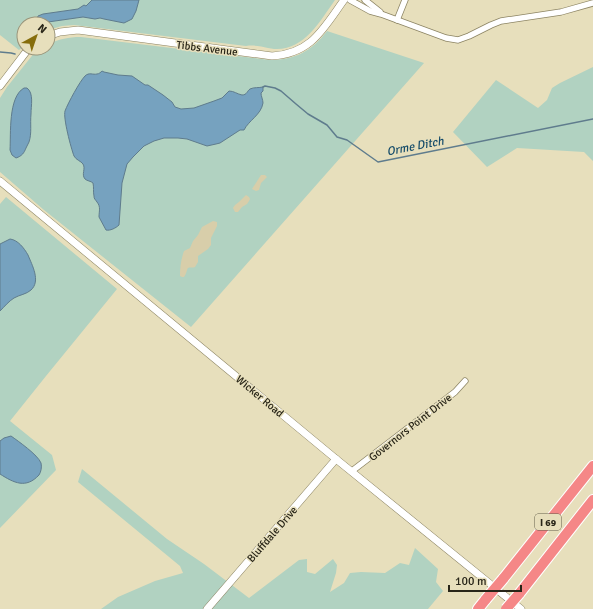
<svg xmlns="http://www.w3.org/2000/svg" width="593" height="609" font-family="Signika,sans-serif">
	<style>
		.green { fill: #b1d2c1 }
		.sand { fill: #d8ceaa }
		.water { fill: #76a2bf; stroke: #5f7c8d }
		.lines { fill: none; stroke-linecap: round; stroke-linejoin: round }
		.stream { stroke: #5f7c8d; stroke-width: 1.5 }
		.minor-casing { stroke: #8c8463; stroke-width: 7 }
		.tertiary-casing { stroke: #8c8463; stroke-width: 8 }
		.motorway-casing { stroke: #fff; stroke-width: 12 }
		.minor { stroke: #fff; stroke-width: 5.5 }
		.tertiary { stroke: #fff; stroke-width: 7 }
		.motorway { stroke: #f58787; stroke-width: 10 }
		.motorway-bridge-casing { stroke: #fff; stroke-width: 12; stroke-linecap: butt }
		.motorway-bridge { stroke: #f58787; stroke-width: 10 }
		.labels { text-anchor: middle; stroke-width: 3; stroke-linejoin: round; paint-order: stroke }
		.shield { fill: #e7dfbc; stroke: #615d49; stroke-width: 1 }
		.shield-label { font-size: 10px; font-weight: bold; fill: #282518 }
		.street-label { font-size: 11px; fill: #282518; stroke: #e7dfbc }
		.water-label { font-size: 12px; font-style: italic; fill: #144b69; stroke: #e7dfbc }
	</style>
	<rect width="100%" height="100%" fill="#e7dfbc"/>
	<g class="green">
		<path d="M 0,0 L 335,0 C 320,21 304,51 274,49 C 272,49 270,48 268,48 C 261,46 253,45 246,46 L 74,25 L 62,26 L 48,30 L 48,24 L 24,24 L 24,46 L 19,50 L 0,35 Z"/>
		<path d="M 327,31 L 424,63 L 191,327 L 44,210 L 0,172 L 0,98 L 7,87 L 35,52 L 42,48 L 48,48 L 48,44 C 61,39 67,37 81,37 L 270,60 C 295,60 312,51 327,31 Z"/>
		<path d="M 593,67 L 593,161 L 584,152 L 517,148 L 487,167 L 453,132 L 496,80 L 538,108 L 547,100 L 552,88 L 560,83 Z"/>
		<path d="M 6,197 L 117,289 L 46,376 L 10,421 L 52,455 L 56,470 L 0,528 L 0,204 Z"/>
		<path d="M 82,469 L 167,539 L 204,564 L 249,598 L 299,560 L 307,559 L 307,572 L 315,574 L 333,559 L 337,565 L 336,573 L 330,592 L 344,583 L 350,573 L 361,572 L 385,573 L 400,563 L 409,565 L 415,548 L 438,569 L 436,582 L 443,591 L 428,609 L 101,609 L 118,597 L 155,581 L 183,573 L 180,566 L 78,482 Z"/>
	</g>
	<g class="sand">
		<path d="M 261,175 L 265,175 L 267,177 L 261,183 L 259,190 L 256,191 L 252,189 Z"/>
		<path d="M 246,195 L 249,197 L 250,199 L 249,201 L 247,204 L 242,207 L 238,212 L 235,212 L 233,208 C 235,204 237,204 240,201 C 242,199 244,197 246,195 Z"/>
		<path d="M 213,221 L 217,222 L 217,226 L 211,238 L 211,245 L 208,249 L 198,256 L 198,262 L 195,267 C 193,268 189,267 188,268 C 187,269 186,275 184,277 L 182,277 L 180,276 C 180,268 181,259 184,251 L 190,248 L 193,241 L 198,235 L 202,227 Z"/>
	</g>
	<g class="water">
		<path d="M 92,0 L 139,0 L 136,11 L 132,19 L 124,23 L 104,19 L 100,18 L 95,19 L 83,17 L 41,23 L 38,22 L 37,19 L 38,16 L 43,14 L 78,9 L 84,5 L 86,6 Z"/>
		<path d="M 102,71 L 104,72 L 118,75 L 132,76 L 145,85 L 148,85 L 163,95 L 172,102 L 175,107 L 181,109 L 194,108 L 214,101 L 222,98 L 229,91 C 234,91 237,94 242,95 C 247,95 247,91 250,89 C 254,87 259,88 263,87 L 263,91 L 261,93 C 261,96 263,100 263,103 C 261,115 249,120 244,130 L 240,130 L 220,143 L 216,144 L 207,146 L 187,139 L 178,138 L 164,138 L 154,141 L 144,146 L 133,157 L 127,164 L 122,183 L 119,225 C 116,228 110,231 106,230 L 99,217 C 99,211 101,207 97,202 C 95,199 94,199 94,196 C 93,192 94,187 93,183 C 91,181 87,181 85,179 C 81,174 86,169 83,164 C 81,161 76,160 74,156 C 71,148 63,118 65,111 C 68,103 80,81 85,76 C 89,72 93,75 97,74 C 99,74 101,72 102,71 Z"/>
		<path d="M 24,88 L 27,88 C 34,93 31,106 31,114 C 30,124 32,133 29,142 C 28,144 27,146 26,148 C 24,153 22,156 16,158 L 12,155 L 10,150 C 11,134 8,97 24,88 Z"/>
		<path d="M 10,239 C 18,240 24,248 28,255 C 32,265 41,281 31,290 C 27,294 19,295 14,298 C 9,301 4,307 0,311 L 0,244 Z"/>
		<path d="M 11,436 C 18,441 38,455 41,463 C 42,467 41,472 39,475 C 26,489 14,483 0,474 L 0,441 L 4,438 Z"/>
	</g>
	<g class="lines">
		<g class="stream">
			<path d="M 0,52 L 11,53 L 15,54"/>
			<path d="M 263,87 L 265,86 L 275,88 L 281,91 L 296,104 L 308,114 L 327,125 L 337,137 L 347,140 L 378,162 L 593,119"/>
		</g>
		<defs>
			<g id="minor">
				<path d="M 350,0 L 370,11 L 381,14 L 446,38 L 458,40 L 469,36 L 491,25 L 501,21 L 561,12 L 593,3"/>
				<path d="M 365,0 L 380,12"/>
				<path d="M 397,20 L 405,0"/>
				<path d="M 352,471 L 455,392 L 465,381"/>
			</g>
			<g id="tertiary">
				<path d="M 48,36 L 60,32 L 78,30 L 272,56 C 311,54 323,29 344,0"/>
				<path d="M 0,86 L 29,48"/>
				<path d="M 0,181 L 336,459 L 521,609"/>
				<path d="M 207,609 L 336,459"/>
			</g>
			<g id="motorway">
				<path d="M 503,579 L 593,466"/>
				<path d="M 519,594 L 593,500"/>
				<path d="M 478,609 L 486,599"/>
			</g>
		</defs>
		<use href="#minor" class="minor-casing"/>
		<use href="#tertiary" class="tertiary-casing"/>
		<use href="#motorway" class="motorway-casing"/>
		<use href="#minor" class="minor"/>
		<use href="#tertiary" class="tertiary"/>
		<use href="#motorway" class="motorway"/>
		<defs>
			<g id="motorway-bridge">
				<path d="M 486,599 L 503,579"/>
				<path d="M 506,609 L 519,594"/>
			</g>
		</defs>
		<use href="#motorway-bridge" class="motorway-bridge-casing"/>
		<use href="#motorway-bridge" class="motorway-bridge"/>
	</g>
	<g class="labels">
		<rect class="shield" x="535" y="514" width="26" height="16" rx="3"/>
		<g class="shield-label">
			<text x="548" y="526">I 69</text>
		</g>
		<g class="street-label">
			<text transform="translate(207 48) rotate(7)" y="4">Tibbs Avenue</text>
			<text transform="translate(260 396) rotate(40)" y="4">Wicker Road</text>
			<text transform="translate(410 427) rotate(-38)" y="4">Governors Point Drive</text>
			<text transform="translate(272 534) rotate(-49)" y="4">Bluffdale Drive</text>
		</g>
		<g class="water-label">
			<text transform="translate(415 146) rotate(-11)" y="4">Orme Ditch</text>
		</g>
	</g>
	<g transform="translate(36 36) rotate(40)"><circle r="19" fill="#e7dfbc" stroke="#9b957a"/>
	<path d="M0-3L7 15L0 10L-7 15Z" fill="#866d0b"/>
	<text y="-6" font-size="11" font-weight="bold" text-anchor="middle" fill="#282518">N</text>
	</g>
	<path d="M449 585v6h72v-6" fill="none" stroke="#282518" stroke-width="2"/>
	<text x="455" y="585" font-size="12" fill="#282518" stroke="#e7dfbc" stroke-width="3" paint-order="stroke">100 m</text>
</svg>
